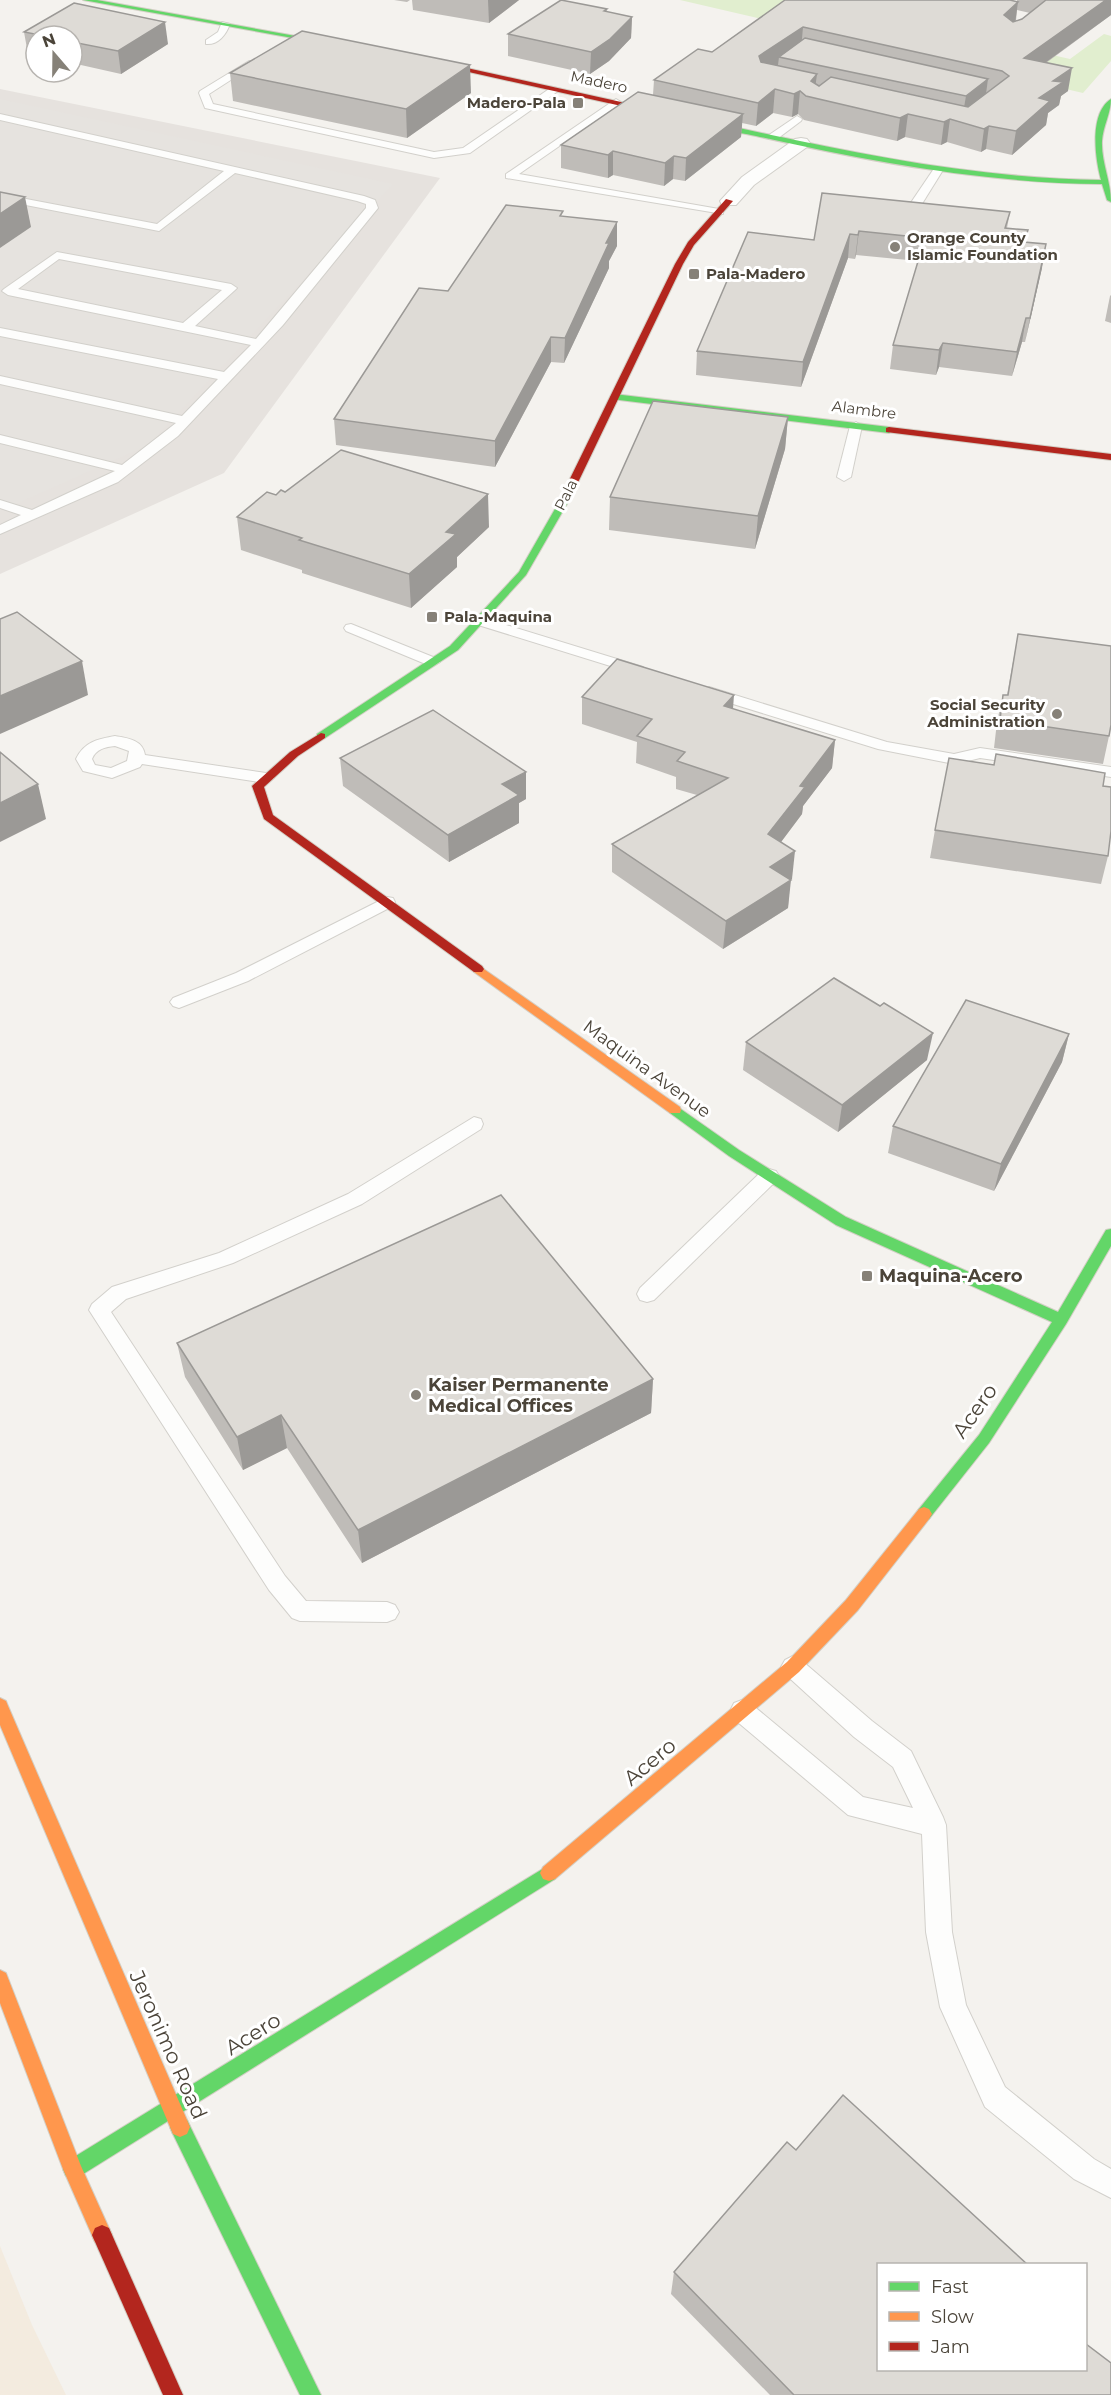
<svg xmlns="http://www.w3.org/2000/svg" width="1111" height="2395" font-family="Montserrat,sans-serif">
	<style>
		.commercial { fill: #f3ebdf }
		.industrial { fill: #e6e2de }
		.green { fill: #e1eecf }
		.parking { fill: #e6e3df }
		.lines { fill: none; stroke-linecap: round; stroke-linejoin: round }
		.lane-casing { stroke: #d2d0cb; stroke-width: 2 }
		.street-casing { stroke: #d2d0cb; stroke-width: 2 }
		.fast-casing { stroke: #d3cfc5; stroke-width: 2 }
		.slow-casing { stroke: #d3cfc5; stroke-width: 2 }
		.jam-casing { stroke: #d3cfc5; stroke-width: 2 }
		.lane { fill: #fdfdfc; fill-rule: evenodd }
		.street { fill: #fdfdfc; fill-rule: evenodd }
		.fast { fill: #63d668; fill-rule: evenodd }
		.slow { fill: #ff974d; fill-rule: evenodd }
		.jam { fill: #b3261e; fill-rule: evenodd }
		.wall { fill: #bfbcb8; fill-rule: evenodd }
		.shaded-wall { fill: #9b9996 }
		.building { fill: #dedbd6; stroke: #9b9996; stroke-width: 1.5; fill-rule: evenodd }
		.poi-dot { fill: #868178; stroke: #fff; stroke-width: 2 }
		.labels { text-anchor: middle; stroke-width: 6; stroke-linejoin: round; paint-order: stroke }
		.far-street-label { font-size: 15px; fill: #4b4439; stroke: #fff }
		.far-poi-label { font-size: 15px; font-weight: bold; fill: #4b4439; stroke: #fff; text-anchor: start }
		.street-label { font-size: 18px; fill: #4b4439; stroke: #fff }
		.poi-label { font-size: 18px; font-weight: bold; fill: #4b4439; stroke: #fff; text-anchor: start }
		.near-street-label { font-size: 21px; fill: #4b4439; stroke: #fff }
	</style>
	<rect width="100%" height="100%" fill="#f4f2ee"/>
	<path class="commercial" d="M 0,2246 L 32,2325 L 66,2395 L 0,2395 Z"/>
	<path class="industrial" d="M 0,89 L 440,178 L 224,473 L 0,574 Z"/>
	<path class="green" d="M 680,0 L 810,0 L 1070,59 L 1104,34 L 1111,36 L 1111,61 L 1083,93 Z"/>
	<path class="parking" d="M 0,99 L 393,184 L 148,445 L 0,511 L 0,248 L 30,227 L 0,221 Z"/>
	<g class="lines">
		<defs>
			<g id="lane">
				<path d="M 222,22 L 230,24 C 226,35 218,45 206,44 L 206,40 L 218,32 Z"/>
				<path d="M 249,61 L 257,63 L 209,94 L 213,104 L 434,152 L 463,148 L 552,87 L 561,89 L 470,153 L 434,158 L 205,108 L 199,93 L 200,91 Z"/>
				<path d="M 616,99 L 621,102 L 620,104 L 519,174 L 719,209 L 723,210 L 723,214 L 506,178 L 506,174 Z"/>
				<path d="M 0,114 L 364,196 L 375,200 L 378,208 L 283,325 L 178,436 L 118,482 L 0,534 L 0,525 L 21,515 L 0,508 L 0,500 L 32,510 L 115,471 L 0,443 L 0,435 L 122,465 L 176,423 L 0,384 L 0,376 L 182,416 L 218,379 L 0,336 L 0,328 L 224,372 L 251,345 L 8,295 L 2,291 L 4,289 L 57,252 L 231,284 L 237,288 L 235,290 L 195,326 L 256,339 L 366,208 L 366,204 L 357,201 L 235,173 L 159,231 L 0,200 L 0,194 L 157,224 L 224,171 L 0,120 ZM 59,259 L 222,290 L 183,323 L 18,289 Z"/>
				<path d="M 797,116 L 802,119 L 801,121 L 777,139 L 769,139 L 769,135 Z"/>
				<path d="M 938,167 L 943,170 L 920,207 L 914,210 L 910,209 L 908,207 L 933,170 Z"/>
				<path d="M 856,422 L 862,426 L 851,477 L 844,481 L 837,477 L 850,426 Z"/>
				<path d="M 480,617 L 643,667 L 645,670 L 638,674 L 633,673 L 475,624 L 473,621 L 475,618 Z"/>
				<path d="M 351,624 L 438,659 L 440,662 L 433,666 L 428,665 L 346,631 L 344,628 L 346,625 Z"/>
				<path d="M 709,687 L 887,742 L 954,754 L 980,748 L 1111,767 L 1111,777 L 980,758 L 968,761 L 983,772 L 975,777 L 949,763 L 878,749 L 704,695 L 701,692 Z"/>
				<path d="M 115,736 C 128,738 143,740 145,755 L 266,773 L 274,778 L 266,783 L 142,764 L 140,767 L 112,778 L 83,771 L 76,759 C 84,742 98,739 115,736 ZM 115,746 L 129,751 L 127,761 L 111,768 L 95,765 L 92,759 C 96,749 105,747 115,746 Z"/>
				<path d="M 387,897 L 393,898 L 395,902 L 393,906 L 248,981 L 179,1008 L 173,1006 L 170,1002 L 173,998 L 236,973 Z"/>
				<path d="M 474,1117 L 481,1119 L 483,1124 L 481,1129 L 362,1204 L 233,1263 L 126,1299 L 111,1312 L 285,1576 L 306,1601 L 387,1602 L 395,1605 L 399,1612 L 395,1619 L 387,1622 L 300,1621 L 292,1618 L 269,1590 L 89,1310 L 92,1304 L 112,1287 L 219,1253 L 348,1194 Z"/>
				<path d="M 769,1169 L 776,1171 L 779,1176 L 776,1181 L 654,1300 L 647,1302 L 640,1300 L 637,1294 L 640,1288 L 762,1171 Z"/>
				<path d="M 793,1656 L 801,1660 L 872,1721 L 911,1751 L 943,1817 L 946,1825 L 952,1932 L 966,2005 L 1005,2087 L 1094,2159 L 1111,2169 L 1111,2198 L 1074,2179 L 985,2107 L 940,2007 L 926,1932 L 922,1834 L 848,1815 L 734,1719 L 730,1711 L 734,1703 L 742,1700 L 750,1703 L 863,1797 L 913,1808 L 893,1767 L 854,1737 L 785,1674 L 781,1667 L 785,1660 Z"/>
			</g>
			<path id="street" d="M 801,138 L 807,139 L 810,143 L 807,147 L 754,185 L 736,205 L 722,205 L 720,201 L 742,177 L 795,139 Z"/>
			<g id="fast">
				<path d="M 83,0 L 97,0 L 340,44 L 337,46 Z"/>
				<path d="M 1111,99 C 1111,113 1103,126 1102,141 C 1101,162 1111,181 1111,202 L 1107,200 L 1102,184 C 984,183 871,162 756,136 C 737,132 691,125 676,117 L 680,115 C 820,146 957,178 1101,180 C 1095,158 1089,113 1111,99 Z"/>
				<path d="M 614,394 L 889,427 L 893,430 L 889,433 L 611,399 L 610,397 Z"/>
				<path d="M 563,495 L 571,497 L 526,575 L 458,650 L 325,738 L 317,738 L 317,734 L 450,646 L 519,572 Z"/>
				<path d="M 675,1105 L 739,1150 L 846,1217 L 1058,1312 L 1106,1230 L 1111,1229 L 1111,1246 L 1066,1324 L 989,1443 L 929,1519 L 924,1521 L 919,1519 L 916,1514 L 919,1509 L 979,1435 L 1052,1322 L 836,1225 L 729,1156 L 670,1113 L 669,1110 Z"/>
				<path d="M 549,1865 L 555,1867 L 558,1873 L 555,1879 L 80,2176 L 73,2179 L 66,2176 L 63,2169 L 66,2162 Z"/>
				<path d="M 180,2117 L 187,2120 L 321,2395 L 300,2395 L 173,2134 L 170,2127 L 173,2120 Z"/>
			</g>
			<g id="slow">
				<path d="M 478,965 L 680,1107 L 681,1110 L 680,1113 L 670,1113 L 474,972 L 472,969 L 474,966 Z"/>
				<path d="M 924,1507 L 929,1509 L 932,1514 L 929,1519 L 858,1610 L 799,1672 L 555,1879 L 549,1881 L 543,1879 L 540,1873 L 543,1867 L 787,1662 L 846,1600 L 919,1509 Z"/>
				<path d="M 0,1698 L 6,1701 L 8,1706 L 187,2120 L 190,2127 L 187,2134 L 180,2137 L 173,2134 L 0,1725 Z"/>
				<path d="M 0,1970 L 6,1973 L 81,2166 L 112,2235 L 109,2242 L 102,2245 L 95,2242 L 63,2169 L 0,2003 Z"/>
			</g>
			<g id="jam">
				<path d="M 426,59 L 680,115 L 684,117 L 680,119 L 424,62 Z"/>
				<path d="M 726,199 L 733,201 L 694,245 L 683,264 L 571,497 L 563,499 L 561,497 L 675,264 L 688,242 Z"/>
				<path d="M 889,427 L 1111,454 L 1111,460 L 886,432 L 886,428 Z"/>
				<path d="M 321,733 L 325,734 L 325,738 L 298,756 L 264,787 L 273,815 L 482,966 L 484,969 L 482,972 L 474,972 L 264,819 L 252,786 L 290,752 Z"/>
				<path d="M 102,2225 L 109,2228 L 183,2395 L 163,2395 L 92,2235 L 95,2228 Z"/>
			</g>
		</defs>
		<use href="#lane" class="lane-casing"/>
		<use href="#street" class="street-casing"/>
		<use href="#fast" class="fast-casing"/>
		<use href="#slow" class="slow-casing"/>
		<use href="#jam" class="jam-casing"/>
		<use href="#lane" class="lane"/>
		<use href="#street" class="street"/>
		<use href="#fast" class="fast"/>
		<use href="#slow" class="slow"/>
		<use href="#jam" class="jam"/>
	</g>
	<g class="wall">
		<path d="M 394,0 L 410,0 L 407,2 Z"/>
		<path d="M 412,0 L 519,0 L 489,23 L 413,10 Z"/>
		<path d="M 785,0 L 1017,2 L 1017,0 L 1111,0 L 1111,15 L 1046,63 L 1068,91 L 1061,96 L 1059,105 L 1048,113 L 1046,125 L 1012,155 L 986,149 L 981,152 L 947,142 L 941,145 L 905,137 L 897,141 L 804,120 L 798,114 L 792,117 L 773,113 L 756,126 L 742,123 L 741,137 L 685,181 L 673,179 L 664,186 L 613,175 L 608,178 L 561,168 L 561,145 L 653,95 L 654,80 L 712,52 ZM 1017,10 L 1030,13 L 1022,19 L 1016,21 Z"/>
		<path d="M 607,9 L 607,12 L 632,17 L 631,38 L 609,61 L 590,74 L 508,56 L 508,34 Z"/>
		<path d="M 24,32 L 168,44 L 121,74 L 72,63 L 72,36 L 36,36 L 36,55 L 28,54 Z"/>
		<path d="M 230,73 L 471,93 L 407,138 L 233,101 Z"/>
		<path d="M 822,193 L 1010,212 L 1007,228 L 1026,242 L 1042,268 L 1025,342 L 1022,342 L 1012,376 L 939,367 L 936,375 L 890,369 L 893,345 L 918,261 L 856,255 L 855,259 L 848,258 L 801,387 L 696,375 L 697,351 L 814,240 Z"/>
		<path d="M 563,217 L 617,222 L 617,246 L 609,261 L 609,268 L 564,363 L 551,362 L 495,467 L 336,445 L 334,419 L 448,291 Z"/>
		<path d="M 1111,295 L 1111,323 L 1105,321 L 1110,296 Z"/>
		<path d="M 788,417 L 785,449 L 755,549 L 609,530 L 610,497 Z"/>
		<path d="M 285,492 L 489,527 L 457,557 L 457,567 L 411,608 L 302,573 L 302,570 L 241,550 L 237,517 L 276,495 Z"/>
		<path d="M 1018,634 L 1109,736 L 1103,764 L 994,748 L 997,722 L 1003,695 L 1007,695 Z"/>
		<path d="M 582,697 L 733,709 L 835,740 L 832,768 L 803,806 L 802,814 L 781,842 L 792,879 L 790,880 L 788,908 L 723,949 L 612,872 L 612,844 L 697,795 L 676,789 L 676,777 L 636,763 L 637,742 L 582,724 Z"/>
		<path d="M 996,754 L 1103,786 L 1108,856 L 1101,884 L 930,858 L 935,830 L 994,765 Z"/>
		<path d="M 340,758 L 526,799 L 519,803 L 519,823 L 449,862 L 343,786 Z"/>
		<path d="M 1069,1034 L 1062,1062 L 994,1191 L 888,1153 L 893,1126 Z"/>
		<path d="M 746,1042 L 927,1060 L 838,1132 L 743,1070 Z"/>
		<path d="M 177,1343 L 653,1379 L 651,1413 L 362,1563 L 287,1448 L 243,1470 L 185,1377 Z"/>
		<path d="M 879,2265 L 1111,2395 L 770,2395 L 671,2294 L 674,2272 Z"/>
	</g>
	<g class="shaded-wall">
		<path d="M 488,0 L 519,0 L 489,23 Z"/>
		<path d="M 1106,0 L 1111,0 L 1111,15 L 1020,81 L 1024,58 Z"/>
		<path d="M 1018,2 L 1015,24 L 1004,15 Z"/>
		<path d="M 632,17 L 631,38 L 609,61 L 590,74 L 591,52 Z"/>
		<path d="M 165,22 L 168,44 L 121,74 L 118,51 Z"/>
		<path d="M 803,27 L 801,50 L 779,57 L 778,65 L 758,79 L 759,56 Z"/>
		<path d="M 470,65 L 471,93 L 407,138 L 406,109 Z"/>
		<path d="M 1072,68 L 1068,91 L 1061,96 L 1059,105 L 1048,113 L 1046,125 L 1012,155 L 1016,131 L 1053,81 Z"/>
		<path d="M 817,74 L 814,97 L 811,81 Z"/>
		<path d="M 988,79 L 985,101 L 962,119 L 966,96 Z"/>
		<path d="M 775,89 L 773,113 L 756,126 L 758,103 Z"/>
		<path d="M 800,91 L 798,114 L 792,117 L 794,94 Z"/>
		<path d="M 743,114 L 741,137 L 685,181 L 686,158 Z"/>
		<path d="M 908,114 L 905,137 L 897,141 L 900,118 Z"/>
		<path d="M 950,119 L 947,142 L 941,145 L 944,122 Z"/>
		<path d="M 989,126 L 986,149 L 981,152 L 984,129 Z"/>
		<path d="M 613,151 L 613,175 L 608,178 L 608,155 Z"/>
		<path d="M 674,156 L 673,179 L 664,186 L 665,163 Z"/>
		<path d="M 25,197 L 31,227 L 0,248 L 0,214 Z"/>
		<path d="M 617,222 L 617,246 L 609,261 L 609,268 L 564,363 L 565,338 L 606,243 Z"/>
		<path d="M 859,231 L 856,255 L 855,259 L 858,235 Z"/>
		<path d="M 850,234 L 848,258 L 801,387 L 803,362 Z"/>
		<path d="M 1046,244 L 1042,268 L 1025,342 L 1030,318 Z"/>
		<path d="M 1026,318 L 1022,342 L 1012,376 L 1017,352 Z"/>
		<path d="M 551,337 L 551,362 L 495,467 L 495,441 Z"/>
		<path d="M 943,343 L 939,367 L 936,375 L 939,350 Z"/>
		<path d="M 788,417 L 785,449 L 755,549 L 758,516 Z"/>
		<path d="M 488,494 L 489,527 L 457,557 L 457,567 L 411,608 L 409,574 L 446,532 Z"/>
		<path d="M 82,661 L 88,695 L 0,734 L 0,696 Z"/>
		<path d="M 734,695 L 732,722 L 724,706 Z"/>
		<path d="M 835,740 L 832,768 L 803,806 L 802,814 L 766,862 L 768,834 L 800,786 Z"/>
		<path d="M 526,772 L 526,799 L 519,803 L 519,823 L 449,862 L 448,835 L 502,784 Z"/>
		<path d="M 38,784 L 46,819 L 0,842 L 0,803 Z"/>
		<path d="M 795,851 L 792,879 L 767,894 L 770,867 Z"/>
		<path d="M 791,880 L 788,908 L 723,949 L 726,921 Z"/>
		<path d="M 933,1033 L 927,1060 L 838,1132 L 842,1105 Z"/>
		<path d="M 1069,1034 L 1062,1062 L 994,1191 L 1001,1164 Z"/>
		<path d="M 653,1379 L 651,1413 L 362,1563 L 358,1530 Z"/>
		<path d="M 281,1415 L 287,1448 L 243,1470 L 237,1437 Z"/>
	</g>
	<g class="building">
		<path d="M 561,0 L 607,9 L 604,11 L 632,17 L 610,39 L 591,52 L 508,34 Z"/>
		<path d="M 785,0 L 1010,0 L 1018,2 L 1004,15 L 1013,22 L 1022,19 L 1046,0 L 1106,0 L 1024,58 L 1072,68 L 1053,81 L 1063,82 L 1039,98 L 1050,101 L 1016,131 L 989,126 L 984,129 L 950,119 L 944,122 L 908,114 L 900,118 L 806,96 L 800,91 L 794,94 L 775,89 L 758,103 L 654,80 L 698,49 L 712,52 ZM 803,27 L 1002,71 L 1009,76 L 968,107 L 831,77 L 819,86 L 811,81 L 817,74 L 761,62 L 759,56 Z"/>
		<path d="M 74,3 L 165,22 L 118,51 L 72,42 L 72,36 L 45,36 L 24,32 Z"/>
		<path d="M 302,31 L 470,65 L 406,109 L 230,73 Z"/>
		<path d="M 805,38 L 988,79 L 966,96 L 779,57 Z"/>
		<path d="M 638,92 L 743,114 L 686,158 L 674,156 L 665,163 L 613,151 L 608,155 L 561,145 Z"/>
		<path d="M 0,192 L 25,197 L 0,214 Z"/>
		<path d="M 822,193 L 1010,212 L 1005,228 L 1028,230 L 1024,242 L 1046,244 L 1030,318 L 1026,318 L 1017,352 L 943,343 L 939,350 L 893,345 L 925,238 L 859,231 L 858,235 L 850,234 L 803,362 L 697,351 L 748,232 L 814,240 Z"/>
		<path d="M 506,205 L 563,211 L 560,216 L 617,222 L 606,243 L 609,243 L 565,338 L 551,337 L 495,441 L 334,419 L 419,288 L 448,291 Z"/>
		<path d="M 653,401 L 788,417 L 758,516 L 610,497 Z"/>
		<path d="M 341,450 L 488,494 L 446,532 L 456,534 L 409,574 L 299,540 L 302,538 L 237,517 L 267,492 L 276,495 L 281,490 L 285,492 Z"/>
		<path d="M 17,612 L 82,661 L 0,696 L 0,619 Z"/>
		<path d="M 1018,634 L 1111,646 L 1111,725 L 1109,736 L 1000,720 L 1003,695 L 1008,695 Z"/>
		<path d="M 617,659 L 734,695 L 724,706 L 835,740 L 800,786 L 805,787 L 768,834 L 795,851 L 770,867 L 791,880 L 726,921 L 612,844 L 728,778 L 677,761 L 685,752 L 637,736 L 652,719 L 582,697 Z"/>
		<path d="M 433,710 L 526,772 L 502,784 L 519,795 L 448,835 L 340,758 Z"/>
		<path d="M 0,752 L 38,784 L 0,803 Z"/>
		<path d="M 996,754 L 1105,773 L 1103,786 L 1111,787 L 1111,831 L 1108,856 L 935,830 L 949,758 L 994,765 Z"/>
		<path d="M 834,978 L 880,1006 L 884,1003 L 933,1033 L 842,1105 L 746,1042 Z"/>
		<path d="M 966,1000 L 1069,1034 L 1001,1164 L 893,1126 Z"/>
		<path d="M 501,1195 L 653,1379 L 358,1530 L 281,1415 L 237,1437 L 177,1343 Z"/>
		<path d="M 843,2095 L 1028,2265 L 879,2265 L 879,2370 L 1086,2370 L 1086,2344 L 1111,2363 L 1111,2395 L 794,2395 L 674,2272 L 787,2142 L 796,2150 Z"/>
	</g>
	<g class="poi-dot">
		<rect x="572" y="97" width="12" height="12" rx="3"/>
		<circle cx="895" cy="247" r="6"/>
		<rect x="688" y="268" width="12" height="12" rx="3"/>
		<rect x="426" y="611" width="12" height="12" rx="3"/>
		<circle cx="1057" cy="714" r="6"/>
		<rect x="861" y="1270" width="12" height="12" rx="3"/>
		<circle cx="416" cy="1395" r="6"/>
	</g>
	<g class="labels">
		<g class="far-street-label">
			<text transform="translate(599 82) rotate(12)" y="5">Madero</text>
			<text transform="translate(864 410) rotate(7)" y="5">Alambre</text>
			<text transform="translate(566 495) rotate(-63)" y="5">Pala</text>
		</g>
		<g class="far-poi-label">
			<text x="566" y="108" text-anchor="end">Madero-Pala</text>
			<text x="907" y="243">Orange County<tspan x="907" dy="17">Islamic Foundation</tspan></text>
			<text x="706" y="279">Pala-Madero</text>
			<text x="444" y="622">Pala-Maquina</text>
			<text x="1045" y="710" text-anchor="end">Social Security<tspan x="1045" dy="17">Administration</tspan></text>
		</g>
		<g class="street-label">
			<text transform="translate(647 1069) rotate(36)" y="6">Maquina Avenue</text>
		</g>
		<g class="poi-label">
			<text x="879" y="1282">Maquina-Acero</text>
			<text x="428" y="1391">Kaiser Permanente<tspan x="428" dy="21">Medical Offices</tspan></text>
		</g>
		<g class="near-street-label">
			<text transform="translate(975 1411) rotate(-55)" y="7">Acero</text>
			<text transform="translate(650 1762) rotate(-40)" y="7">Acero</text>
			<text transform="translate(253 2034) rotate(-32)" y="7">Acero</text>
			<text transform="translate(168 2045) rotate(66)" y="7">Jeronimo Road</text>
		</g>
	</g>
	<rect x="877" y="2263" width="210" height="108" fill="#ffffff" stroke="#b7b4b0" stroke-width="1.5"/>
	<rect x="889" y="2282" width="30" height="9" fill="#63d668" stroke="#b7b4b0" stroke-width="1.5"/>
	<text x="931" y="2293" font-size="18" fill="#4b4439">Fast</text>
	<rect x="889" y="2312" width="30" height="9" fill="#ff974d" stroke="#b7b4b0" stroke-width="1.5"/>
	<text x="931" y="2323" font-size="18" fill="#4b4439">Slow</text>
	<rect x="889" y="2342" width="30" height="9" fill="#b3261e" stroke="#b7b4b0" stroke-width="1.5"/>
	<text x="931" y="2353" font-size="18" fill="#4b4439">Jam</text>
	<g transform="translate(54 54) rotate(340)"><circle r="28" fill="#ffffff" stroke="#b7b4b0" stroke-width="1.5"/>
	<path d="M0-4.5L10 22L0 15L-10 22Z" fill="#868178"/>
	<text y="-9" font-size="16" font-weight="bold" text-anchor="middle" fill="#4b4439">N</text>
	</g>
</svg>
